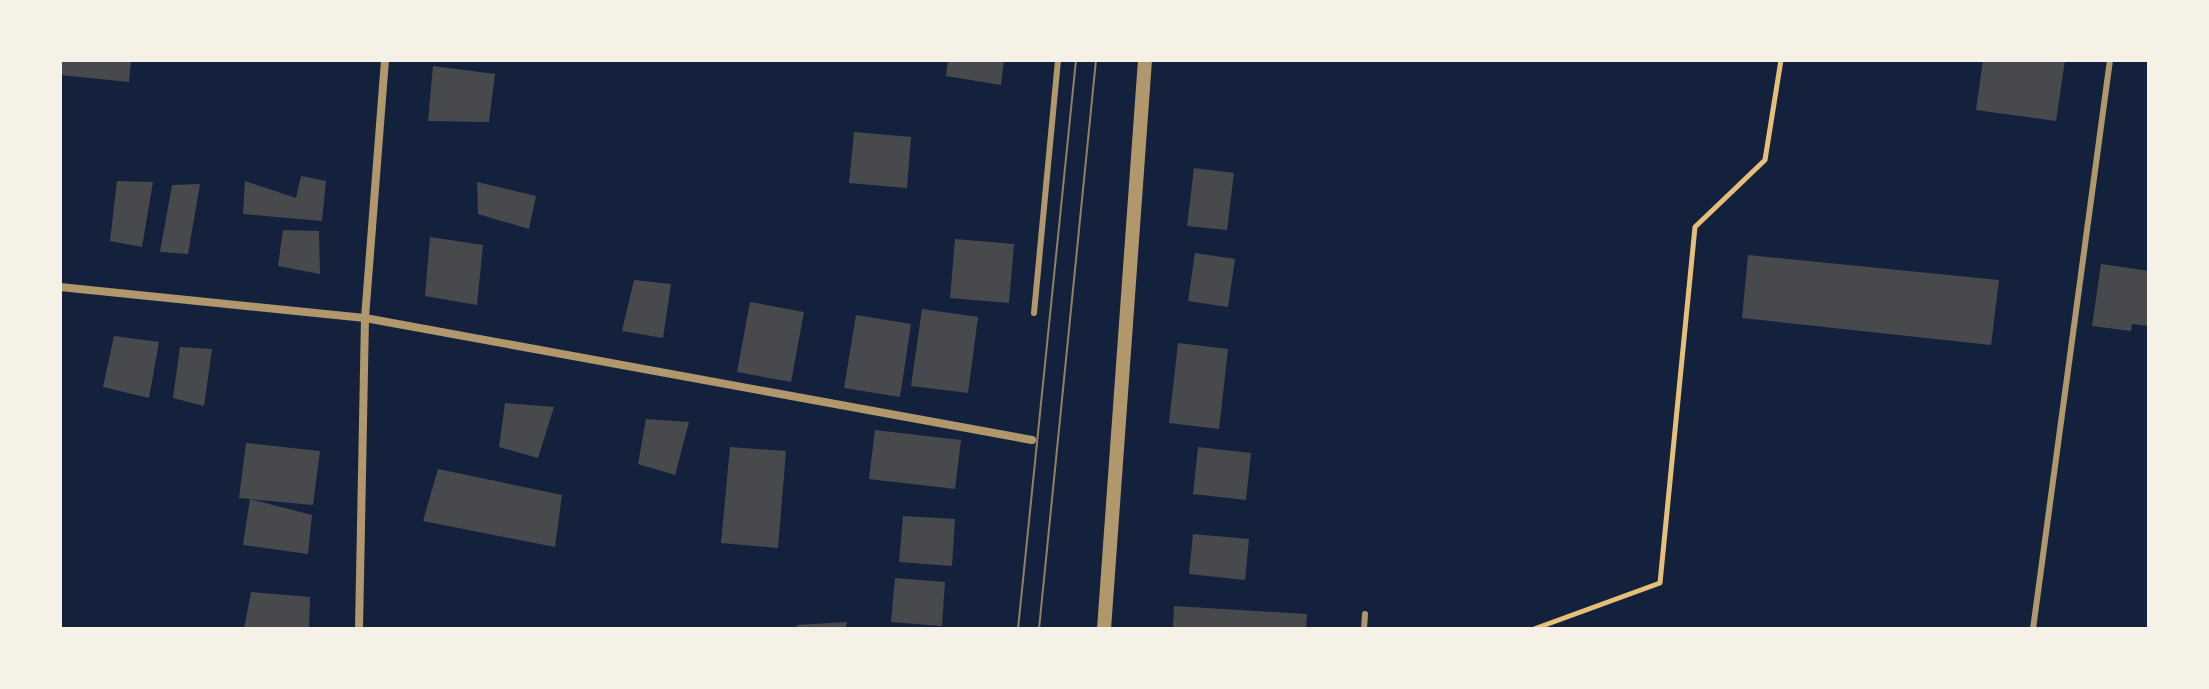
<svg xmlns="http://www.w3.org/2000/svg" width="2209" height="689" font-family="'Alegreya Sans',sans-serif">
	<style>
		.building { fill: #48494c }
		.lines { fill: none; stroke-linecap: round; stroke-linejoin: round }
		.path { stroke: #e5c07b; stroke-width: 5 }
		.service { stroke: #b1986c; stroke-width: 6 }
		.minor { stroke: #b1986c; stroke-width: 8 }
		.tertiary { stroke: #b1986c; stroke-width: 14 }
		.tram { stroke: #918062; stroke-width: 2 }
	</style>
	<rect width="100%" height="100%" fill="#14213d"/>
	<g class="building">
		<path d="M 60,60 L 131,60 L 129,82 L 60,75 Z"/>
		<path d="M 948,60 L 1004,60 L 1001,85 L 946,76 Z"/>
		<path d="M 1983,60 L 2065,60 L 2056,121 L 1976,110 Z"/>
		<path d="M 433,66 L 495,74 L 489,122 L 428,121 Z"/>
		<path d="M 854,132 L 911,137 L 907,188 L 849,183 Z"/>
		<path d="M 1194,168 L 1234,173 L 1227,230 L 1187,226 Z"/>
		<path d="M 301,176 L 326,181 L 322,221 L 243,214 L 245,181 L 296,198 Z"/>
		<path d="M 117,181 L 153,182 L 142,247 L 110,241 Z"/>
		<path d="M 477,182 L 536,196 L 529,229 L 478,214 Z"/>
		<path d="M 200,184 L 188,254 L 160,252 L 172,185 Z"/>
		<path d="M 283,230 L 319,231 L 320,274 L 278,266 Z"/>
		<path d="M 430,237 L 483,245 L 477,305 L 425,296 Z"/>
		<path d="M 955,239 L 1014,244 L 1009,303 L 950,298 Z"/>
		<path d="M 1195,253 L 1235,259 L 1228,307 L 1188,301 Z"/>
		<path d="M 1748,255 L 1999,280 L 1991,345 L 1742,318 Z"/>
		<path d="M 2101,264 L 2149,271 L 2149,326 L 2132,324 L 2131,331 L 2092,326 Z"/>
		<path d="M 634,280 L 671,284 L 663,338 L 622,331 Z"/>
		<path d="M 750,302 L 804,312 L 791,382 L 737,372 Z"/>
		<path d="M 922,309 L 978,317 L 968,393 L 911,386 Z"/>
		<path d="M 856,315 L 911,324 L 900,397 L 844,388 Z"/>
		<path d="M 114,336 L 159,342 L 149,398 L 103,387 Z"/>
		<path d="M 1178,343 L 1228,349 L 1219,429 L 1169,423 Z"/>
		<path d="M 180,347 L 212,349 L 204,406 L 173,398 Z"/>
		<path d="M 505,403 L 554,407 L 538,458 L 499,447 Z"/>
		<path d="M 646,419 L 689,422 L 675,475 L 638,464 Z"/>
		<path d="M 875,430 L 961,440 L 955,489 L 869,479 Z"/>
		<path d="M 246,443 L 320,451 L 313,505 L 239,498 Z"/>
		<path d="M 730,447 L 786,451 L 778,548 L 721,543 Z"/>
		<path d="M 1198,447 L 1251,453 L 1246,500 L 1193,494 Z"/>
		<path d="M 438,469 L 562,495 L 555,547 L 423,521 Z"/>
		<path d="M 250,499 L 312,515 L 308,554 L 243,545 Z"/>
		<path d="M 903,516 L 955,519 L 952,566 L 899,562 Z"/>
		<path d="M 1193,534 L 1249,539 L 1245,580 L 1189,574 Z"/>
		<path d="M 895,578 L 945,582 L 942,626 L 891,622 Z"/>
		<path d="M 251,592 L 310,597 L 309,629 L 244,629 Z"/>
		<path d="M 1174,606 L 1307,614 L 1306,629 L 1173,629 Z"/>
		<path d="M 847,622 L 845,629 L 796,629 L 797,625 Z"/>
	</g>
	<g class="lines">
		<path class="path" d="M 1534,629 L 1660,583 L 1695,227 L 1765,160 L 1781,60"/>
		<g class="service">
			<path d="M 1034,313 L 1058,60"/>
			<path d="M 1364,629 L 1365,614"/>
			<path d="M 2033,629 L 2110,60"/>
		</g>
		<g class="minor">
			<path d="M 60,287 L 365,318 L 1032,440"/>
			<path d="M 359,629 L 365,318 L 385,60"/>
		</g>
		<path class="tertiary" d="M 1104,629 L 1145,60"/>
		<g class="tram">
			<path d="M 1018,629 L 1076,60"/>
			<path d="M 1039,629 L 1096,60"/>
		</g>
	</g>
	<rect width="2209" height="689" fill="none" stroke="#f6f1e7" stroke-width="124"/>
</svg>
